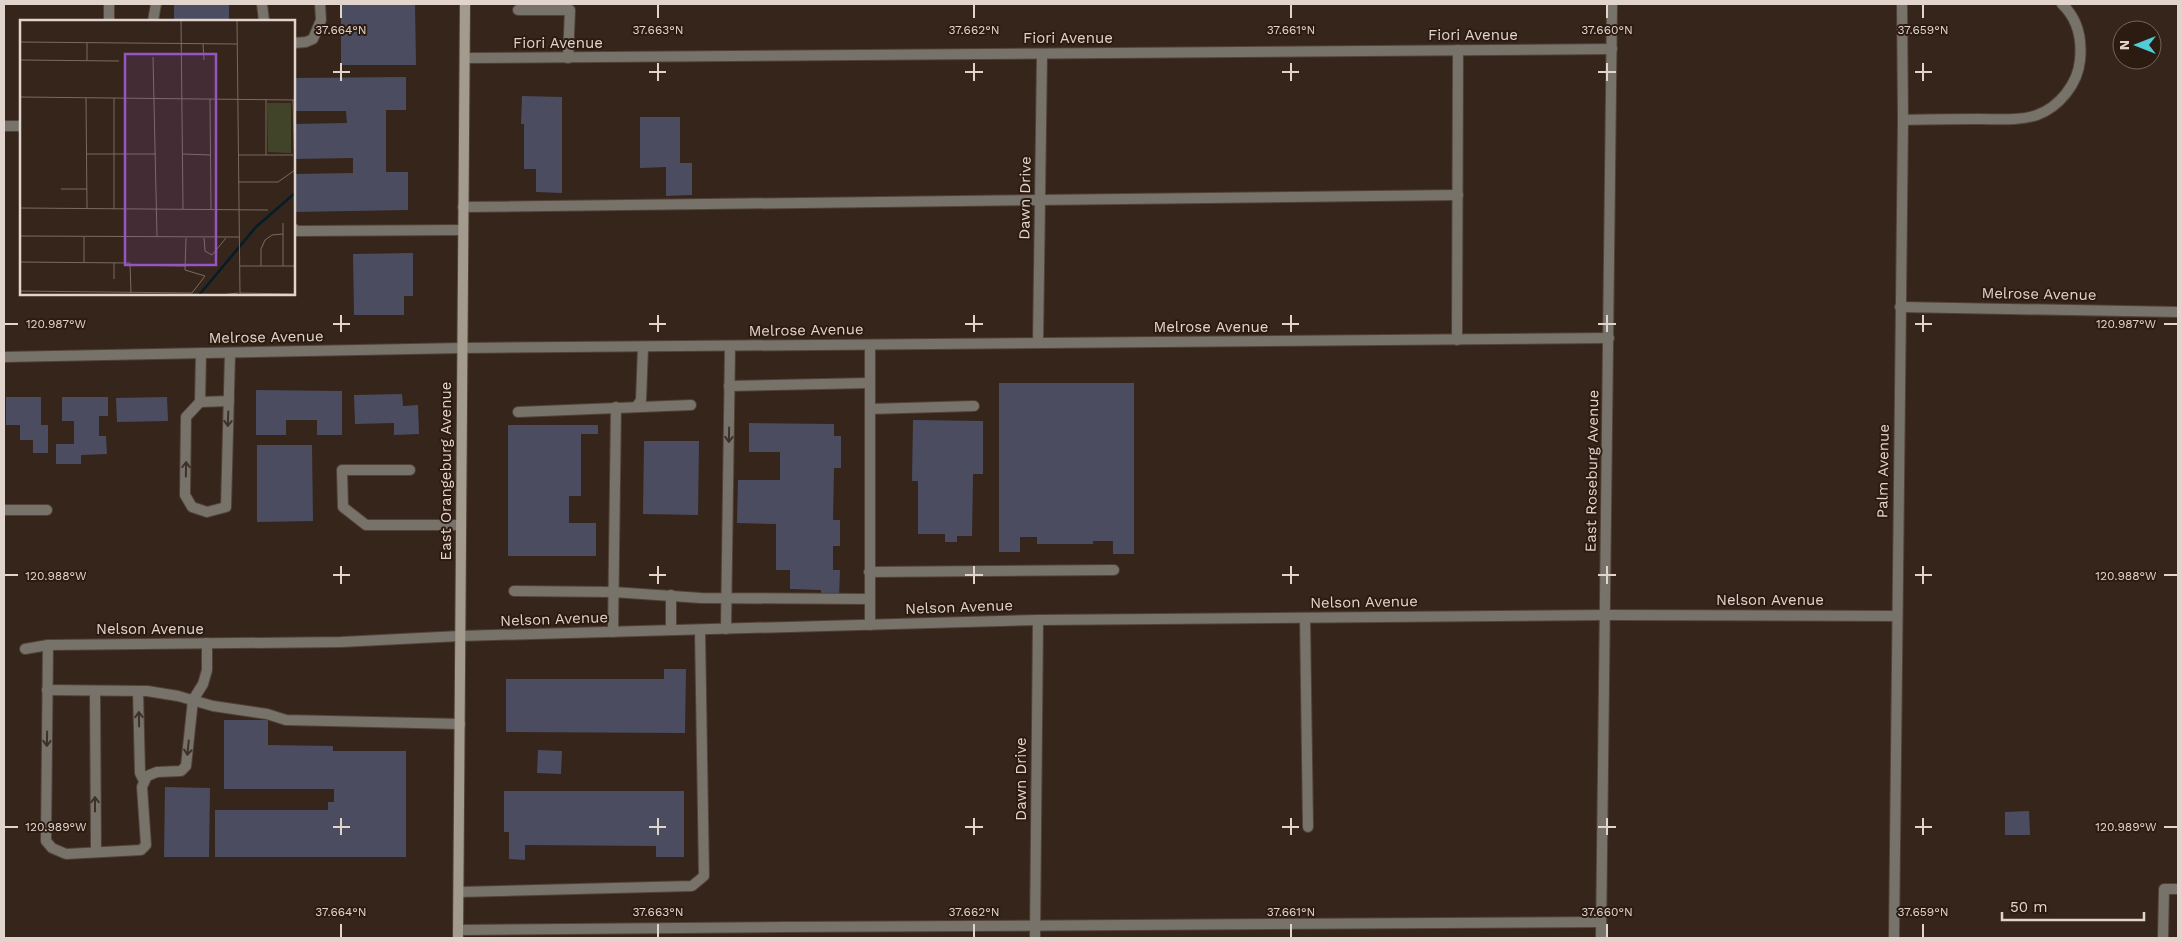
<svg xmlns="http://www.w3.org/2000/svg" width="2182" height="942" font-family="'Work Sans',sans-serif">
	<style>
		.building { fill: #4c4c60 }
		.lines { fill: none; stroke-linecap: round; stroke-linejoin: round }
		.lane-casing { stroke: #514137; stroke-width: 12 }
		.street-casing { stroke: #514137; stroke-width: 12 }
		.secondary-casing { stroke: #514137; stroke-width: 12 }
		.lane { stroke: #77736a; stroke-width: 10 }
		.street { stroke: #77736a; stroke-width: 10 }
		.secondary { stroke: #a39c8e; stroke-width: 10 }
		.oneway { stroke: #3f3127 }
		.ticks { fill: none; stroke: #e0d4cd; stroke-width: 2 }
		.labels { text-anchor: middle; stroke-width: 4; stroke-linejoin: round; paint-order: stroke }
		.street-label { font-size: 15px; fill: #e0d4cd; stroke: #2c1b11 }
		.inset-river { fill: none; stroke: #041d29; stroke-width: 2.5 }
		.inset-road { fill: none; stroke: #7a6b62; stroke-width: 1 }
		.view { fill: #9456c2; fill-opacity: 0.15; stroke: #9456c2; stroke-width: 2.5 }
		.inset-edge { fill: none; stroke: #e0d4cd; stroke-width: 2.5 }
		.ticks-label { font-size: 12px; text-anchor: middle; fill: #e0d4cd; stroke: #2c1b11; stroke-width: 4; stroke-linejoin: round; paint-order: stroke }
	</style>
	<rect width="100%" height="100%" fill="#36251a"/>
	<g class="building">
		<rect x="174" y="4" width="55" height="17"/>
		<path d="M 341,4 L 415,4 L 416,65 L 341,65 Z"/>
		<path d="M 406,77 L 406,110 L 386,110 L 386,172 L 408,172 L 408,210 L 294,212 L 294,174 L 353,173 L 353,158 L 294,159 L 294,124 L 347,123 L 346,111 L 294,111 L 294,78 Z"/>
		<path d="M 522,96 L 562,97 L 562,193 L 536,192 L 536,169 L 524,169 L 524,124 L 521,124 Z"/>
		<path d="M 640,117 L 680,117 L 680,163 L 692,163 L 692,195 L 666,196 L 666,167 L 640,168 Z"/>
		<path d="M 413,253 L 413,296 L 404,296 L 404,315 L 354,315 L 353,254 Z"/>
		<path d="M 999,383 L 1134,383 L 1134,554 L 1113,554 L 1113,541 L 1093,541 L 1093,544 L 1037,544 L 1037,537 L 1020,537 L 1020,552 L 999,552 Z"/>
		<path d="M 256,390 L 342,391 L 342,435 L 317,435 L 317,420 L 286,420 L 286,435 L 256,435 Z"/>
		<path d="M 402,394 L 403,406 L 418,405 L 419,434 L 394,435 L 394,423 L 355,424 L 354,395 Z"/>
		<path d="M 6,397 L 41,397 L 41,425 L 48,425 L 48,453 L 33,453 L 33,440 L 20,440 L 20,425 L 6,425 Z"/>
		<path d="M 62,397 L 108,397 L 108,416 L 99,416 L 99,436 L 106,436 L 107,454 L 81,455 L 81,464 L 56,464 L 56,444 L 74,444 L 74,421 L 62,421 Z"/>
		<path d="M 167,397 L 168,421 L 117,422 L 116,398 Z"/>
		<path d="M 913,420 L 983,421 L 983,474 L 973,474 L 972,536 L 957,536 L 957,542 L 945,542 L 945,534 L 918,534 L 918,481 L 912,481 Z"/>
		<path d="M 749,423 L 834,424 L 834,436 L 841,436 L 841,468 L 834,468 L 833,520 L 840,520 L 840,546 L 833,546 L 833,570 L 840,570 L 839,597 L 821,596 L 821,590 L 790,589 L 790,570 L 776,570 L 776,524 L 737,523 L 738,480 L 780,480 L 780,452 L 749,452 Z"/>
		<path d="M 508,425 L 598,425 L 598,434 L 581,434 L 581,496 L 569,496 L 569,523 L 596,523 L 596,556 L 508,556 Z"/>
		<path d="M 644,441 L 699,441 L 698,515 L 643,514 Z"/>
		<path d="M 257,445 L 312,445 L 313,521 L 257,522 Z"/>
		<path d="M 664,669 L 686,669 L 685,733 L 506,732 L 506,679 L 664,679 Z"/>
		<path d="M 224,720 L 268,720 L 268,745 L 333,746 L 333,751 L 406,751 L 406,857 L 215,857 L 215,810 L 328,810 L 328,802 L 334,802 L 334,789 L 224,789 Z"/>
		<path d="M 538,750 L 562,751 L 561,774 L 537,773 Z"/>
		<path d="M 165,787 L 210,788 L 209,857 L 164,857 Z"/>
		<path d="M 504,791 L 684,791 L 684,857 L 656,857 L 656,846 L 525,845 L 525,860 L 509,859 L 509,832 L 504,832 Z"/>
		<path d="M 2029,811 L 2030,835 L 2005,835 L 2005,812 Z"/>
	</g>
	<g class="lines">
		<defs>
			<g id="lane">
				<path d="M 109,4 L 109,21"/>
				<path d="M 262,4 L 264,21"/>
				<path d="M 518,10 L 570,10 L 568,58"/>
				<path d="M 153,21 L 156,4"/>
				<path d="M 294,43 L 306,42 L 313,39 L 321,20 L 320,4"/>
				<path d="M 463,207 L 1458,195"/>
				<path d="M 294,229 L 297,231 L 463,230"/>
				<path d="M 1457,340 L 1458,50"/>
				<path d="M 201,353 L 200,402 L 186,417 L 185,495 L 192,507 L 207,512 L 226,507 L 230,353"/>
				<path d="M 729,386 L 870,383"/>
				<path d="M 200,402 L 229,401"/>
				<path d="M 637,406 L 641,400 L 643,347"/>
				<path d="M 870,409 L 974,406"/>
				<path d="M 518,412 L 691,405"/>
				<path d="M 410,470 L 342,470 L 343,507 L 366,525 L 461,525"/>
				<path d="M 4,510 L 47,510"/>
				<path d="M 869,572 L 1114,570"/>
				<path d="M 514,591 L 613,592 L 701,598 L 869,599"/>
				<path d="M 1305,618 L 1308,827"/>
				<path d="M 870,625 L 870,345"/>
				<path d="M 726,629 L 730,346"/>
				<path d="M 671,630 L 671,595"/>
				<path d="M 613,632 L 616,407"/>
				<path d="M 48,645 L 46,841 L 52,848 L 66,854 L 141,850 L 146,845 L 142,787 L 147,776 L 157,772 L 181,771 L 186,766 L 193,700 L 203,684 L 207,670 L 207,643"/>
				<path d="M 47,690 L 147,691 L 178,696 L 213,706 L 267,714 L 286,720 L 460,724"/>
				<path d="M 95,691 L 96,852"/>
				<path d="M 138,691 L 140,773 L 144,781"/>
				<path d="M 459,892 L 692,886 L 704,876 L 700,630"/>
				<path d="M 458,930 C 839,927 1220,922 1601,922"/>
			</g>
			<g id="street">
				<path d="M 465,58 L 1612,49"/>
				<path d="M 1903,120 C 1928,119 1954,119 1979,119 C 1998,119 2019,121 2037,115 C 2059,107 2078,84 2080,60 C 2082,40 2078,19 2062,4"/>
				<path d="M 4,126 L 21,126"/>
				<path d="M 1900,307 L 2178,312"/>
				<path d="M 1038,343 L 1042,54"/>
				<path d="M 4,357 L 462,348 L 1609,338"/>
				<path d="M 25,649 L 48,645 L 341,642 L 460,636 L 1038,620 L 1605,615 L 1896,616"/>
				<path d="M 1035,938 L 1038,620"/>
				<path d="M 1601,938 L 1612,4"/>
				<path d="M 1894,938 L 1903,120 L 1902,4"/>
				<path d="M 2163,938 L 2164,889 L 2178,889"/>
			</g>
			<path id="secondary" d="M 458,938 L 465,4"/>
		</defs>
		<use href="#lane" class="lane-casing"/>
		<use href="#street" class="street-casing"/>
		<use href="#secondary" class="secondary-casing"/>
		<use href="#lane" class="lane"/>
		<use href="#street" class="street"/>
		<use href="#secondary" class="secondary"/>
	</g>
	<defs><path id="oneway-shaft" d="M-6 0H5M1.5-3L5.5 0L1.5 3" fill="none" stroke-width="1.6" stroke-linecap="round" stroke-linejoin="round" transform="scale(1.25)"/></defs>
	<g class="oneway">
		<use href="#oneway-shaft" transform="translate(228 419) rotate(92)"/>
		<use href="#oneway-shaft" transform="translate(729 435) rotate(91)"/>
		<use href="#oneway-shaft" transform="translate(186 469) rotate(-89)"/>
		<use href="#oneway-shaft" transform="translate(139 719) rotate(-91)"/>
		<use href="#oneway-shaft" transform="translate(47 739) rotate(91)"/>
		<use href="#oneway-shaft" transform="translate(188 748) rotate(96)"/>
		<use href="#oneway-shaft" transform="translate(95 804) rotate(-90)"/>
	</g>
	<path class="ticks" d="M 341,5 L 341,18M 658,5 L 658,18M 974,5 L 974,18M 1291,5 L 1291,18M 1607,5 L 1607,18M 1923,5 L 1923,18M 341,63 L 341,81M 658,63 L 658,81M 974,63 L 974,81M 1291,63 L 1291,81M 1607,63 L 1607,81M 1923,63 L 1923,81M 333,72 L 350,72M 649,72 L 666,72M 965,72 L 983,72M 1282,72 L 1299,72M 1598,72 L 1616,72M 1915,72 L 1932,72M 341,315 L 341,332M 658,315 L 658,332M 974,315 L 974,332M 1291,315 L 1291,332M 1607,315 L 1607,332M 1923,315 L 1923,332M 5,324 L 18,324M 333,324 L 350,324M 649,324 L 666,324M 965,324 L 983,324M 1282,324 L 1299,324M 1598,324 L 1616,324M 1915,324 L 1932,324M 2164,324 L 2177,324M 341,566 L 341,584M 658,566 L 658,584M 974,566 L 974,584M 1291,566 L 1291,584M 1607,566 L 1607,584M 1923,566 L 1923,584M 5,575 L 18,575M 333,575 L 350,575M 649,575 L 666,575M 965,575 L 983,575M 1282,575 L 1299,575M 1598,575 L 1616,575M 1915,575 L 1932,575M 2164,575 L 2177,575M 341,818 L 341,835M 658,818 L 658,835M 974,818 L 974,835M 1291,818 L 1291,835M 1607,818 L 1607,835M 1923,818 L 1923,835M 5,827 L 18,827M 333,827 L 350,827M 649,827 L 666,827M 965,827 L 983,827M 1282,827 L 1299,827M 1598,827 L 1616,827M 1915,827 L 1932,827M 2164,827 L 2177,827M 341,924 L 341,937M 658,924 L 658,937M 974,924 L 974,937M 1291,924 L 1291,937M 1607,924 L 1607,937M 1923,924 L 1923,937"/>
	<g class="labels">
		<g class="street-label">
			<text x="1473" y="40">Fiori Avenue</text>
			<text x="1068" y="43">Fiori Avenue</text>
			<text x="558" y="48">Fiori Avenue</text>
			<text transform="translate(1025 198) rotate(-89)" y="5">Dawn Drive</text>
			<text transform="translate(2039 294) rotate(1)" y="5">Melrose Avenue</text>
			<text x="1211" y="332">Melrose Avenue</text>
			<text transform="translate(806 330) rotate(-1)" y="5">Melrose Avenue</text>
			<text transform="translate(266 337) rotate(-1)" y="5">Melrose Avenue</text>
			<text transform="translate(446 471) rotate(-90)" y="5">East Orangeburg Avenue</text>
			<text transform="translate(1592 471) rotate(-89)" y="5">East Roseburg Avenue</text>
			<text transform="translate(1883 471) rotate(-89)" y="5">Palm Avenue</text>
			<text x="1770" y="605">Nelson Avenue</text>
			<text transform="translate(1364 602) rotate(-1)" y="5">Nelson Avenue</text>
			<text transform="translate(959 607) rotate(-2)" y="5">Nelson Avenue</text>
			<text transform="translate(554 619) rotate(-2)" y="5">Nelson Avenue</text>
			<text x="150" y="634">Nelson Avenue</text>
			<text transform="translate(1021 779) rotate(-90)" y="5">Dawn Drive</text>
		</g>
	</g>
	<g transform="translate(20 20)">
		<rect width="275" height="275" fill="#36251a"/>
		<path d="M 247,83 L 271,83 L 271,133 L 248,132 Z" fill="#424429"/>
		<path class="inset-river" d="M 179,275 L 236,207 L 275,173"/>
		<path class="inset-road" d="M 161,0 L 163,189M 217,0 L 220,275M 0,22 L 217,24M 67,23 L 67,41M 183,24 L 184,40M 133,37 L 137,217M 0,40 L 99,41M 0,77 L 275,80M 66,78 L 67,188M 190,79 L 191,190M 246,79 L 246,135M 273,80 L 275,150M 66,134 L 136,134M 163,134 L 191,135M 218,135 L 273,135M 218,162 L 258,162 L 275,150M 41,169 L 67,169M 0,188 L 248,190M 94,189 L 94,78M 263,203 L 263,246M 0,216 L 219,217M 64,217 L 64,243M 184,218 L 185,231 L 192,235 L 206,218M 0,242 L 110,243 L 111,273M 110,245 L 166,246M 220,246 L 275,246M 241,246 L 241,229 L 245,220 L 252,215 L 263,214M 94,259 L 94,243M 0,271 L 172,273 L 185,256 L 165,250 L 166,218M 220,273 L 275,274M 201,275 L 218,273"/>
		<path class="view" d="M 105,34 L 196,34 L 196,245 L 105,245 Z"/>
		<rect width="275" height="275" class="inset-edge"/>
	</g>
	<g class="ticks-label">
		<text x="341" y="34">37.664°N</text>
		<text x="658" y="34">37.663°N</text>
		<text x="974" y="34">37.662°N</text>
		<text x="1291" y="34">37.661°N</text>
		<text x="1607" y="34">37.660°N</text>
		<text x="1923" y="34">37.659°N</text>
		<text x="2126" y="328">120.987°W</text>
		<text x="56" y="328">120.987°W</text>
		<text x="2126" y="580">120.988°W</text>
		<text x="56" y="580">120.988°W</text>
		<text x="2126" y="831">120.989°W</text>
		<text x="56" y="831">120.989°W</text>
		<text x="341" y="916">37.664°N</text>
		<text x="658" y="916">37.663°N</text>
		<text x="974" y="916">37.662°N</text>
		<text x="1291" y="916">37.661°N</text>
		<text x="1607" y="916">37.660°N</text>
		<text x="1923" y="916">37.659°N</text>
	</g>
	<rect width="2182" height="942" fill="none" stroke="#e0d4cd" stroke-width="10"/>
	<g transform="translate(2137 45) rotate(270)"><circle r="24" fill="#2c1b11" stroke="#74655c"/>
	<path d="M0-4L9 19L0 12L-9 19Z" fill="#52ccd5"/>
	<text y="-8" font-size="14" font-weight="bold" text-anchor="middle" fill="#e0d4cd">N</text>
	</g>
	<path d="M2002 912v8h142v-8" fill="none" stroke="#e0d4cd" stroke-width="2.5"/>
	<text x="2010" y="912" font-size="15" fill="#e0d4cd" stroke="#2c1b11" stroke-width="4" paint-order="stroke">50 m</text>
</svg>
